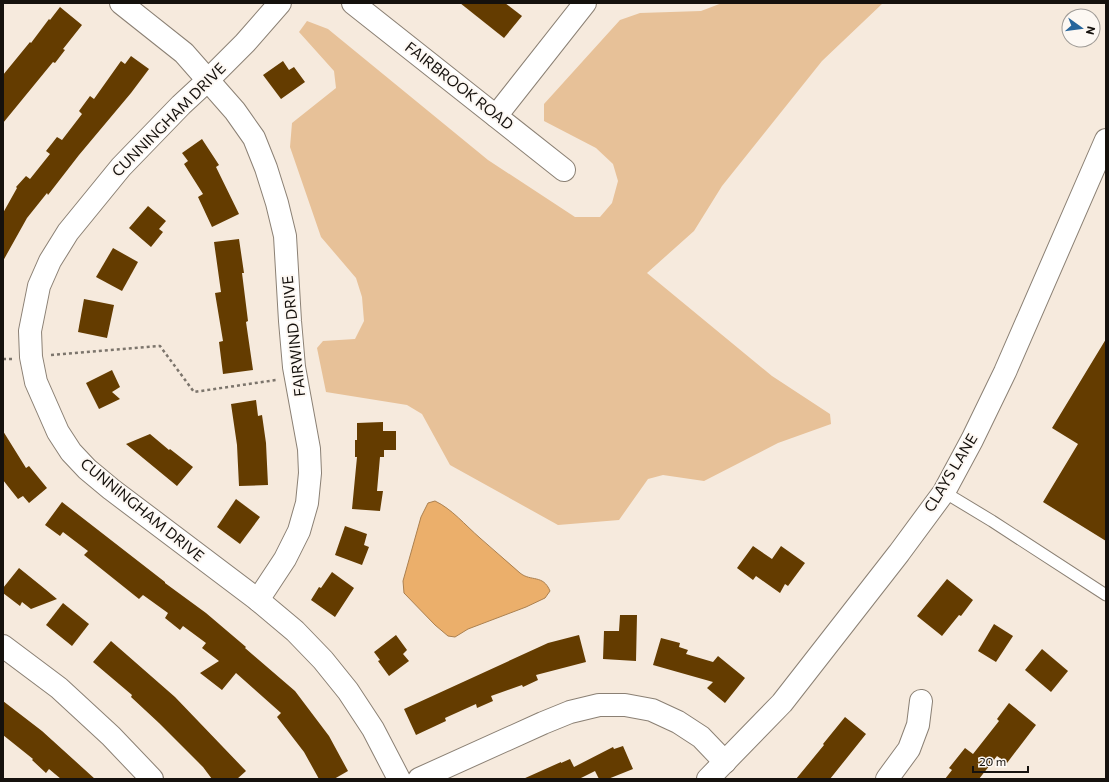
<svg xmlns="http://www.w3.org/2000/svg" width="1109" height="782" font-family="Commissioner,sans-serif">
	<style>
		.green { fill: #e7c198 }
		.water { fill: #ebaf6b; stroke: #ab804f }
		.building { fill: #643c00 }
		.lines { fill: none; stroke-linecap: round; stroke-linejoin: round }
		.service-casing { stroke: #8b8074; stroke-width: 13 }
		.minor-casing { stroke: #8b8074; stroke-width: 24 }
		.path { stroke: #7c756c; stroke-width: 2.5; stroke-dasharray: 3 3; stroke-linecap: butt }
		.service { stroke: #fff; stroke-width: 11 }
		.minor { stroke: #fff; stroke-width: 22 }
		.labels { text-anchor: middle; stroke-width: 4; stroke-linejoin: round; paint-order: stroke }
		.street-label { font-size: 15px; fill: #15110d; stroke: #fdf8f3 }
	</style>
	<rect width="100%" height="100%" fill="#f6eadd"/>
	<path class="green" d="M 722,3 L 883,3 L 822,61 L 722,186 L 694,231 L 647,273 L 772,376 L 830,414 L 831,424 L 778,443 L 704,481 L 663,475 L 648,479 L 619,520 L 558,525 L 450,465 L 422,414 L 407,405 L 326,392 L 317,348 L 323,341 L 355,339 L 364,321 L 362,297 L 356,278 L 321,237 L 290,147 L 292,123 L 336,88 L 334,71 L 299,32 L 307,21 L 328,29 L 488,160 L 575,217 L 600,217 L 612,203 L 618,181 L 613,164 L 596,148 L 544,121 L 544,104 L 620,20 L 640,13 L 701,11 Z"/>
	<path class="water" d="M 435,501 C 452,509 465,525 480,538 C 493,550 507,561 520,573 C 531,582 543,574 550,591 L 545,598 L 526,607 L 468,629 L 455,637 L 448,636 L 435,625 L 404,593 L 403,581 L 421,517 L 428,503 Z"/>
	<g class="building">
		<path d="M 460,3 L 505,3 L 522,16 L 504,38 Z"/>
		<path d="M 60,7 L 82,25 L 63,49 L 65,50 L 55,63 L 53,62 L 3,123 L 3,75 L 30,42 L 31,43 L 49,19 L 50,20 Z"/>
		<path d="M 131,56 L 149,69 L 131,93 L 79,155 L 48,195 L 47,193 L 27,218 L 3,261 L 3,213 L 17,188 L 16,187 L 26,176 L 30,179 L 50,154 L 46,151 L 57,137 L 62,140 L 82,114 L 79,111 L 90,96 L 94,99 L 121,61 L 125,64 Z"/>
		<path d="M 283,61 L 289,70 L 294,67 L 305,82 L 281,99 L 263,75 Z"/>
		<path d="M 202,139 L 219,165 L 216,167 L 239,214 L 212,227 L 198,197 L 203,194 L 184,164 L 188,161 L 182,153 Z"/>
		<path d="M 148,206 L 166,221 L 159,229 L 163,232 L 151,247 L 129,228 Z"/>
		<path d="M 239,239 L 244,273 L 242,273 L 248,321 L 246,322 L 253,370 L 223,374 L 219,342 L 223,341 L 215,293 L 221,292 L 214,242 Z"/>
		<path d="M 113,248 L 138,262 L 122,291 L 96,277 Z"/>
		<path d="M 84,299 L 114,305 L 107,338 L 78,332 Z"/>
		<path d="M 1106,339 L 1106,541 L 1043,502 L 1078,444 L 1052,428 Z"/>
		<path d="M 112,370 L 120,387 L 112,392 L 120,399 L 99,409 L 86,383 Z"/>
		<path d="M 256,400 L 258,416 L 262,415 L 266,443 L 268,485 L 239,486 L 237,445 L 231,404 Z"/>
		<path d="M 383,422 L 383,431 L 396,431 L 396,450 L 384,450 L 384,457 L 380,457 L 377,491 L 383,491 L 380,511 L 352,509 L 357,457 L 355,457 L 355,440 L 357,440 L 357,423 Z"/>
		<path d="M 3,431 L 26,468 L 29,466 L 47,488 L 29,503 L 23,496 L 18,499 L 3,480 Z"/>
		<path d="M 150,434 L 169,450 L 170,449 L 193,467 L 177,486 L 126,444 Z"/>
		<path d="M 236,499 L 260,517 L 240,544 L 217,527 Z"/>
		<path d="M 62,502 L 165,582 L 165,583 L 206,613 L 246,647 L 245,648 L 295,691 L 329,736 L 348,771 L 334,779 L 319,779 L 304,752 L 277,717 L 281,713 L 236,673 L 222,690 L 200,673 L 219,661 L 202,648 L 206,643 L 183,626 L 180,630 L 165,618 L 168,613 L 143,595 L 139,599 L 84,555 L 88,551 L 63,532 L 60,536 L 45,525 Z"/>
		<path d="M 345,526 L 367,534 L 364,545 L 369,547 L 362,565 L 335,555 Z"/>
		<path d="M 753,546 L 772,559 L 781,546 L 805,563 L 788,586 L 785,584 L 780,593 L 756,576 L 753,580 L 737,568 Z"/>
		<path d="M 19,568 L 45,589 L 57,599 L 31,609 L 22,602 L 20,606 L 3,593 L 3,588 Z"/>
		<path d="M 332,572 L 354,588 L 335,617 L 311,600 L 319,587 L 321,588 Z"/>
		<path d="M 947,579 L 973,600 L 961,616 L 959,615 L 942,636 L 917,616 Z"/>
		<path d="M 63,603 L 89,624 L 72,646 L 46,625 Z"/>
		<path d="M 620,615 L 637,615 L 636,661 L 603,659 L 604,631 L 619,631 Z"/>
		<path d="M 994,624 L 1013,636 L 996,662 L 978,651 Z"/>
		<path d="M 396,635 L 407,650 L 403,654 L 409,661 L 389,676 L 378,661 L 380,660 L 374,652 Z"/>
		<path d="M 579,635 L 586,662 L 536,675 L 538,680 L 523,687 L 522,685 L 491,696 L 493,701 L 477,708 L 476,704 L 445,718 L 446,721 L 416,735 L 404,709 L 548,643 Z"/>
		<path d="M 661,638 L 680,643 L 679,647 L 688,650 L 686,654 L 713,662 L 718,656 L 745,678 L 725,703 L 707,688 L 713,682 L 653,665 Z"/>
		<path d="M 111,641 L 175,697 L 246,771 L 237,779 L 212,779 L 203,767 L 159,723 L 131,697 L 132,695 L 93,662 Z"/>
		<path d="M 1042,649 L 1068,671 L 1051,692 L 1025,670 Z"/>
		<path d="M 3,701 L 42,731 L 95,779 L 61,779 L 49,769 L 46,773 L 32,760 L 33,759 L 3,735 Z"/>
		<path d="M 1009,703 L 1036,725 L 1007,763 L 997,756 L 979,779 L 945,779 L 952,770 L 949,768 L 965,748 L 973,754 L 999,721 L 997,719 Z"/>
		<path d="M 845,717 L 866,734 L 830,779 L 796,779 L 824,745 L 823,744 Z"/>
		<path d="M 623,746 L 633,769 L 608,779 L 599,779 L 595,771 L 579,779 L 523,779 L 561,762 L 561,763 L 570,759 L 574,767 L 613,747 L 614,749 Z"/>
	</g>
	<g class="lines">
		<defs>
			<path id="service" d="M 944,492 L 992,521 L 1106,595"/>
			<g id="minor">
				<path d="M 121,3 L 184,53 L 235,111 L 254,138 L 266,168 L 277,203 L 285,236 L 290,321 L 294,367 L 309,449 L 310,473 L 307,503 L 299,531 L 285,559 L 258,600"/>
				<path d="M 280,3 L 245,43 L 208,80 L 181,105 L 121,167 L 68,232 L 50,261 L 39,286 L 30,331 L 31,357 L 36,382 L 58,432 L 71,452 L 87,469 L 111,489 L 258,600 L 295,631 L 323,660 L 348,691 L 373,729 L 399,779"/>
				<path d="M 353,3 L 564,170"/>
				<path d="M 496,116 L 585,3"/>
				<path d="M 3,646 L 59,688 L 111,736 L 152,779"/>
				<path d="M 419,779 L 543,723 L 570,712 L 599,705 L 625,705 L 652,710 L 678,722 L 701,737 L 725,762"/>
				<path d="M 708,779 L 782,703 L 899,553 L 944,492 L 972,440 L 1005,372 L 1106,140"/>
				<path d="M 887,779 L 909,749 L 918,725 L 921,701"/>
			</g>
		</defs>
		<use href="#service" class="service-casing"/>
		<use href="#minor" class="minor-casing"/>
		<g class="path">
			<path d="M 51,355 L 160,346 L 194,392 L 276,380"/>
			<path d="M 3,359 L 12,359"/>
		</g>
		<use href="#service" class="service"/>
		<use href="#minor" class="minor"/>
	</g>
	<g class="labels">
		<g class="street-label">
			<text transform="translate(459 86) rotate(38)" y="5">FAIRBROOK ROAD</text>
			<text transform="translate(169 120) rotate(-45)" y="5">CUNNINGHAM DRIVE</text>
			<text transform="translate(294 336) rotate(-96)" y="5">FAIRWIND DRIVE</text>
			<text transform="translate(951 473) rotate(-59)" y="5">CLAYS LANE</text>
			<text transform="translate(142 510) rotate(39)" y="5">CUNNINGHAM DRIVE</text>
		</g>
	</g>
	<rect width="1109" height="782" fill="none" stroke="#15110d" stroke-width="8"/>
	<g transform="translate(1081 28) rotate(104)"><circle r="19" fill="#fdf8f3" stroke="#a09c97"/>
	<path d="M0-3L7 15L0 10L-7 15Z" fill="#27659b"/>
	<text y="-6" font-size="11" font-weight="bold" text-anchor="middle" fill="#15110d">N</text>
	</g>
	<path d="M973 766v6h55v-6" fill="none" stroke="#15110d" stroke-width="2"/>
	<text x="979" y="766" font-size="12" fill="#15110d" stroke="#fdf8f3" stroke-width="3" paint-order="stroke">20 m</text>
</svg>
